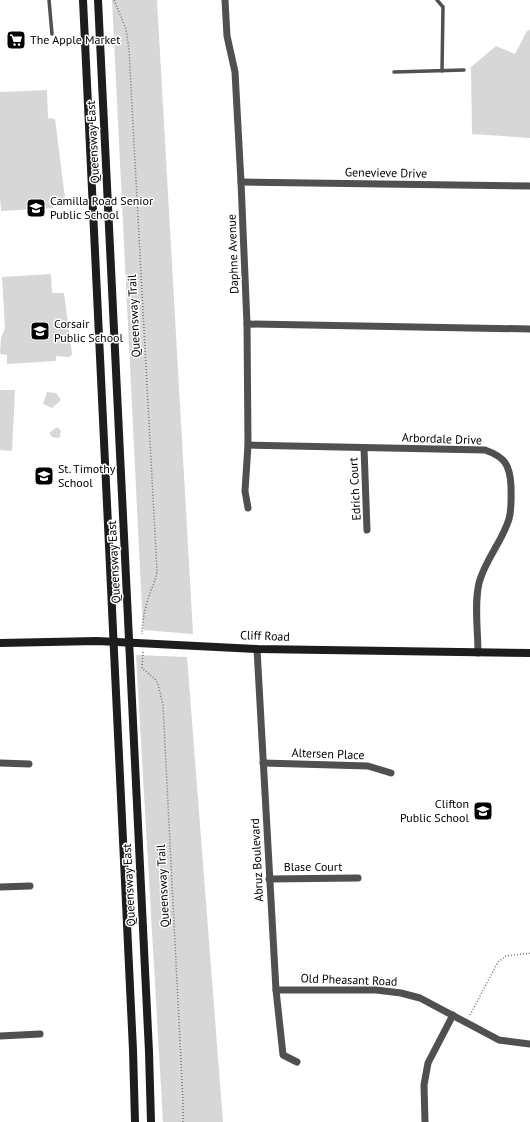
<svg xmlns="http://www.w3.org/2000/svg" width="530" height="1122" font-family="'PT Sans',sans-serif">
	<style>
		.green { fill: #d7d7d7 }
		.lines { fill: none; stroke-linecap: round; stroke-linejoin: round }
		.path { stroke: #727272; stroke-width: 1.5; stroke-dasharray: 1 2; stroke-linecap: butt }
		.lane { stroke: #505050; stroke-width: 3.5 }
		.street { stroke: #505050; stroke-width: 7 }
		.secondary { stroke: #1d1d1d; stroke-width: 8 }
		.labels { text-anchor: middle; stroke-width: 3; stroke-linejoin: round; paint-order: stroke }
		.poi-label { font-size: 12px; fill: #000; stroke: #fff; text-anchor: start }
		.street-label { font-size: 12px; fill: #000; stroke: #fff }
	</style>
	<rect width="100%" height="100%" fill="#fff"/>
	<g class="green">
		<path d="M 112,0 L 157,0 L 193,634 L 143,630 Z"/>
		<path d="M 530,30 L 530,138 L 472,134 L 471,67 L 496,46 L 515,54 L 527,31 Z"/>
		<path d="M 47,90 L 48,118 L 55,119 L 65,198 L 62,201 L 53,201 L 53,208 L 1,211 L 0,197 L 0,92 Z"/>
		<path d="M 51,274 L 52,293 L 64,293 L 72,354 L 69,357 L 56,356 L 56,361 L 7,364 L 7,355 L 0,354 L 1,338 L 5,328 L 2,277 Z"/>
		<path d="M 0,390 L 15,390 L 12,451 L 0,450 Z"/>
		<path d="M 47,392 L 56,393 L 60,398 L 60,401 L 52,408 L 43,404 Z"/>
		<path d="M 57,427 L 61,431 L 60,437 L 57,438 L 52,437 L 49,433 Z"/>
		<path d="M 136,655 L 187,657 L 223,1122 L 163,1122 Z"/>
	</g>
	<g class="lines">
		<g class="path">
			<path d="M 114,0 L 126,29 L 129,50 L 157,571 C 156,580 152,587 149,596 C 145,608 142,622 142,634"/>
			<path d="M 143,652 L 142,668 L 155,679 L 158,684 L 163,705 L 183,1101 L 183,1122"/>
			<path d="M 470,1015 L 498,962 L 506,956 L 530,953"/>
		</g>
		<g class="lane">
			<path d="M 49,0 L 52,34"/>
			<path d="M 437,0 L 443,7 L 442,71"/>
			<path d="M 394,72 L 464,70"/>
		</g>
		<g class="street">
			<path d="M 225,0 L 227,36 L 235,72 L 241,182 L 247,324 L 248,445 L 245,491 L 248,508"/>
			<path d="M 241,182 L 530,186"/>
			<path d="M 247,324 L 530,329"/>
			<path d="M 248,445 L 485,450 C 505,457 510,465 511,486 C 511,497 512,508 509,519 C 502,542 485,560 479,583 C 474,604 478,631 478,653"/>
			<path d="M 364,448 L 367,530"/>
			<path d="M 257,649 L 276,990 L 283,1055 L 297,1062"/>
			<path d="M 0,763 L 29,764"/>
			<path d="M 263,763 L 368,766 L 391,773"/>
			<path d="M 269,879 L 358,878"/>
			<path d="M 0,887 L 30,886"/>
			<path d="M 276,990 L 376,990 L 401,993 L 420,998 L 499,1040 L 530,1044"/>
			<path d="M 0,1036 L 40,1034"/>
			<path d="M 425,1122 L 424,1085 L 428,1063 L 453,1015"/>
		</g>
		<g class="secondary">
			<path d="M 83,0 L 133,1050 L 135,1122"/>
			<path d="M 98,0 L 149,1052 L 151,1122"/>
			<path d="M 0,643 L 97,641 L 257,649 L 530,653"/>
		</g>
	</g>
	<defs>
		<symbol id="supermarket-square" viewBox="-11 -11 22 22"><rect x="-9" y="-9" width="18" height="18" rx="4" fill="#000" stroke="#fff"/><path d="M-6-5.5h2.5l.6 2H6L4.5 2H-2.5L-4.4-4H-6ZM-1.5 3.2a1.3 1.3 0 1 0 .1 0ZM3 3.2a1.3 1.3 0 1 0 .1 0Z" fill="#fff"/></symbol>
		<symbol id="school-square" viewBox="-11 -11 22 22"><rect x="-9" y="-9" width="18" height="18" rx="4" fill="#000" stroke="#fff"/><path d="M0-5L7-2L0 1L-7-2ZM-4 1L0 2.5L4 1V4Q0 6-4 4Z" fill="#fff"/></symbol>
	</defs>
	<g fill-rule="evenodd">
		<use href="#supermarket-square" x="5" y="29" width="22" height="22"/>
		<use href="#school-square" x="25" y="197" width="22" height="22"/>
		<use href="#school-square" x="29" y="320" width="22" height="22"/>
		<use href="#school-square" x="33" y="465" width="22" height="22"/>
		<use href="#school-square" x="472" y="800" width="22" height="22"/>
	</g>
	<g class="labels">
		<g class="poi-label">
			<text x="30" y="44">The Apple Market</text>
			<text x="50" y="205">Camilla Road Senior<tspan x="50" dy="14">Public School</tspan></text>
			<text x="54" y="328">Corsair<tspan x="54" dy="14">Public School</tspan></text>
			<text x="58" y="473">St. Timothy<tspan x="58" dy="14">School</tspan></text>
			<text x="469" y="808" text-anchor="end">Clifton<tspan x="469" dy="14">Public School</tspan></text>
		</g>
		<g class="street-label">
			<text transform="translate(93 142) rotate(-93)" y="4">Queensway East</text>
			<text transform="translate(386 173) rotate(1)" y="4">Genevieve Drive</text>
			<text transform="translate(233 254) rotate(-92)" y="4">Daphne Avenue</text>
			<text transform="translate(134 316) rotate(-93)" y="4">Queensway Trail</text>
			<text transform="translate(442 439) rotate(2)" y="4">Arbordale Drive</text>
			<text transform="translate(355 489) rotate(-93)" y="4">Edrich Court</text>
			<text transform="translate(114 562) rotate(-93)" y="4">Queensway East</text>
			<text transform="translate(265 636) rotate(2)" y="4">Cliff Road</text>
			<text transform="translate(328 754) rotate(2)" y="4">Altersen Place</text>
			<text transform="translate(257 860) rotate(-93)" y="4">Abruz Boulevard</text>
			<text x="313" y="871">Blase Court</text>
			<text transform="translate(129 885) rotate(-93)" y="4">Queensway East</text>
			<text transform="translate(163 886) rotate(-93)" y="4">Queensway Trail</text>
			<text transform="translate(349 980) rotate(2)" y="4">Old Pheasant Road</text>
		</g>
	</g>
</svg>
